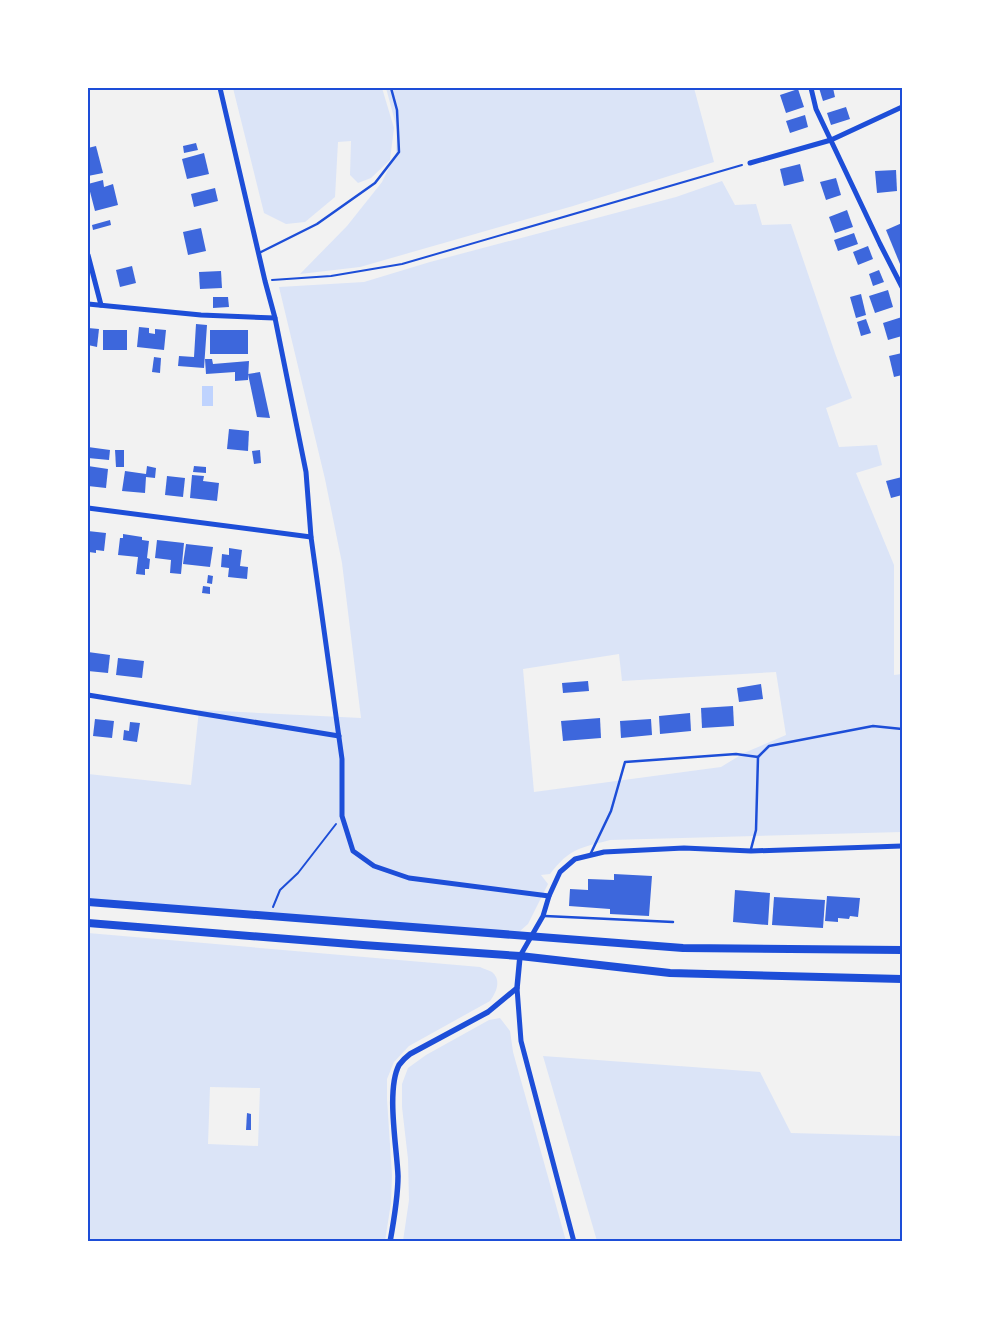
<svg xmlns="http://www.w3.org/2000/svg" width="990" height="1329" font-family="'Noto Sans',sans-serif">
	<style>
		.green { fill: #dbe4f7; fill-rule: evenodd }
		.water { fill: #bfd3fe }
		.building { fill: #3d67dc }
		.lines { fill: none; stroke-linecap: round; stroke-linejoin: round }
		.path { stroke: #1d4ed8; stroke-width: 2 }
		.service { stroke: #1d4ed8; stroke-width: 2.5 }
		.minor { stroke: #1d4ed8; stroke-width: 5 }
		.tertiary { stroke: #1d4ed8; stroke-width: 5.5 }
		.trunk { stroke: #1d4ed8; stroke-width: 8 }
		.neatline { fill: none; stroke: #1d4ed8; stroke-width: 2 }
	</style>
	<rect width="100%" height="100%" fill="#f2f2f2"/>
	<g class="green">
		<path d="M 233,88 L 382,88 L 394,128 L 390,160 L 371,178 L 358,183 L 350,175 L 351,141 L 338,142 L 335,197 L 305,222 L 286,224 L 264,213 Z"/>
		<path d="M 386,88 L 694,88 L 714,162 L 573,206 L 360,267 L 300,274 L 347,226 L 382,182 L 396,153 L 397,129 Z"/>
		<path d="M 722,181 L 735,205 L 756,204 L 762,225 L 791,224 L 836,356 L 852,398 L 826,408 L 839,447 L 877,445 L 882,465 L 856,473 L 894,565 L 894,675 L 902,674 L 902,832 L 610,840 C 580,848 570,848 550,874 L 541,875 L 548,884 L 528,924 L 511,939 L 360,925 L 88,905 L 88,774 L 191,785 L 199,710 L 361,718 L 342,563 L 325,479 L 279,287 L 364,282 L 430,262 L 676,197 ZM 619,654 L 622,681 L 776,672 L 786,735 L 744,753 L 721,767 L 534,792 L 523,669 Z"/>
		<path d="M 88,933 L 480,967 C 483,969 489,970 492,972 C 502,980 496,993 490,1001 L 409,1046 L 394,1062 L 387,1079 L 387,1099 L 392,1175 L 391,1203 L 385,1241 L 88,1241 ZM 210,1087 L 260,1088 L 258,1146 L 208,1144 Z"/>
		<path d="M 500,1018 L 510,1031 L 513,1052 L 566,1241 L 403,1241 L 409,1200 L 408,1159 L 402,1107 L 402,1084 L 408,1068 L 426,1055 L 489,1020 Z"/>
		<path d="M 543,1056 L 760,1072 L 791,1133 L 902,1136 L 902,1241 L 597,1241 Z"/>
	</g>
	<rect class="water" x="202" y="386" width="11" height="20"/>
	<g class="building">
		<path d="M 819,88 L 833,88 L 835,97 L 823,101 Z"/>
		<path d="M 798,89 L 804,107 L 786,113 L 780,95 Z"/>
		<path d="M 846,107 L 850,119 L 831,125 L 827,113 Z"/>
		<path d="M 805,115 L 808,127 L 790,133 L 786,121 Z"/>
		<path d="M 196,143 L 198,150 L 184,153 L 183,146 Z"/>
		<path d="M 96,146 L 103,173 L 88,176 L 88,148 Z"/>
		<path d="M 204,153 L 209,174 L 187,179 L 182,159 Z"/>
		<path d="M 800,164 L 804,181 L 784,186 L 780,169 Z"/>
		<path d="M 896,170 L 897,191 L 877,193 L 875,171 Z"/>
		<path d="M 836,178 L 841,195 L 826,200 L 820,182 Z"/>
		<path d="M 103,180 L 104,187 L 113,184 L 118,205 L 95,211 L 88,184 Z"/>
		<path d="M 215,188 L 218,201 L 194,207 L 191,194 Z"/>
		<path d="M 847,210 L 853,227 L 835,233 L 829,217 Z"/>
		<path d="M 110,220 L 111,225 L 93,230 L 92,225 Z"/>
		<path d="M 902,223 L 902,263 L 900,264 L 886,230 Z"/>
		<path d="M 201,228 L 206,251 L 188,255 L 183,232 Z"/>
		<path d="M 854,233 L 858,244 L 838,251 L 834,240 Z"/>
		<path d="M 868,246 L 873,259 L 858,265 L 853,252 Z"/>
		<path d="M 132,266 L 136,283 L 120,287 L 116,270 Z"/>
		<path d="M 879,270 L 884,282 L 873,286 L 869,274 Z"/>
		<path d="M 221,271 L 222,288 L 200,289 L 199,272 Z"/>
		<path d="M 888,290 L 893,307 L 875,313 L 869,296 Z"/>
		<path d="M 861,294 L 866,315 L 856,318 L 850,297 Z"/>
		<path d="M 213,297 L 228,297 L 229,307 L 213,308 Z"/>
		<path d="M 902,317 L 902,336 L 888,340 L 883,323 Z"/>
		<path d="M 866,319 L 871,333 L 861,336 L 857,322 Z"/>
		<path d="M 196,324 L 207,325 L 204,368 L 178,366 L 179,356 L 194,357 Z"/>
		<path d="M 139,327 L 149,328 L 149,333 L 155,334 L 155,329 L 166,330 L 164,350 L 137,347 Z"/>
		<path d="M 88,328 L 99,329 L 97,347 L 88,345 Z"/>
		<rect x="103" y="330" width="24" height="20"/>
		<rect x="210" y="330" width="38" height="24"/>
		<path d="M 902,353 L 902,375 L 894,377 L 889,356 Z"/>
		<path d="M 154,357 L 161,358 L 160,373 L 152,372 Z"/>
		<path d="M 205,359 L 212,359 L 213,364 L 249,361 L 248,380 L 235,381 L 235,372 L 206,374 Z"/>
		<path d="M 260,372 L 270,418 L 257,417 L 248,374 Z"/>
		<path d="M 229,429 L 249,431 L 248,451 L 227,449 Z"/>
		<path d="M 88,447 L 110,450 L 109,460 L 88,458 Z"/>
		<path d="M 115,450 L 124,450 L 124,467 L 116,467 Z"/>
		<path d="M 260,450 L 261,463 L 254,464 L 252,451 Z"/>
		<path d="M 88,466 L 108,469 L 106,488 L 88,486 Z"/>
		<path d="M 147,466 L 156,468 L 155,478 L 146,477 L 145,493 L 122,491 L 125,471 L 146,474 Z"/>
		<path d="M 194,466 L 206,467 L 206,473 L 193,472 Z"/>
		<path d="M 192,475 L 204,476 L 203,481 L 219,483 L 217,501 L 190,498 Z"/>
		<path d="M 167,476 L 185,478 L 183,497 L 165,495 Z"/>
		<path d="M 902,477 L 902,495 L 891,498 L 886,481 Z"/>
		<path d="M 88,531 L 106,533 L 104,551 L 96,550 L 96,553 L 89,552 Z"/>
		<path d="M 123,534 L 142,537 L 142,540 L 149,541 L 147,558 L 150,559 L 149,569 L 145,569 L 145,575 L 136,574 L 138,557 L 118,555 L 120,538 L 123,538 Z"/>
		<path d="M 157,540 L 184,543 L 181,574 L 170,573 L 171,560 L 155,558 Z"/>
		<path d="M 186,544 L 213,547 L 210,567 L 183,564 Z"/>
		<path d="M 229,548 L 242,550 L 240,566 L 248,567 L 247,579 L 228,577 L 229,568 L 221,567 L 222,554 L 229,555 Z"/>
		<path d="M 208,575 L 213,576 L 212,584 L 207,583 Z"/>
		<path d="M 203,586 L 210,587 L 210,594 L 202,593 Z"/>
		<path d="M 88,652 L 110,655 L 108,673 L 88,671 Z"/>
		<path d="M 118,658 L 144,661 L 142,678 L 116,675 Z"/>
		<path d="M 588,681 L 589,691 L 563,693 L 562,683 Z"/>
		<path d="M 761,684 L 763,699 L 739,702 L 737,688 Z"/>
		<path d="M 733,706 L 734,726 L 702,728 L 701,708 Z"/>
		<path d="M 690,713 L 691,731 L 660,734 L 659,716 Z"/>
		<path d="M 600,718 L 601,738 L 563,741 L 561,721 Z"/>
		<path d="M 95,719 L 114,721 L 112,738 L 93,736 Z"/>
		<path d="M 651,719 L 652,735 L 621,738 L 620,721 Z"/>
		<path d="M 130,722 L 140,723 L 137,742 L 123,740 L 124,730 L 129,731 Z"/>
		<path d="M 614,874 L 652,876 L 649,916 L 610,914 L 610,909 L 569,906 L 570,889 L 588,890 L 588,879 L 614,880 Z"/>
		<path d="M 735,890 L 770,893 L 768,925 L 733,922 Z"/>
		<path d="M 827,896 L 860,898 L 858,917 L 850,916 L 849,919 L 838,918 L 838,922 L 825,921 Z"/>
		<path d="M 774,897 L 825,900 L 823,928 L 772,925 Z"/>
		<path d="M 247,1113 L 251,1114 L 251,1130 L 246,1130 Z"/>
	</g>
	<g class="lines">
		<g class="path">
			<path d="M 272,280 L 331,276 L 402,264 L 742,165"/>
			<path d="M 273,907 L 280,890 L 298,873 L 336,824"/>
		</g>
		<g class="service">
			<path d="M 259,253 L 317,224 L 375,183 L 399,152 L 397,110 L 391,88"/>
			<path d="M 751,849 L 756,830 L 758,757 L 769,746 L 873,726 L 902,729"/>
			<path d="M 590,855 L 611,811 L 625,762 L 736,754 L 758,757"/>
			<path d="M 545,916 L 673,922"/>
		</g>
		<g class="minor">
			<path d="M 220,88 L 265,281 L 275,318 L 306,472 L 311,537 L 342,759 L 342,816 L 353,851 L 374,866 L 409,878 L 549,896"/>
			<path d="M 811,88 L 816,109 L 880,244 L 902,287"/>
			<path d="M 750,163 L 831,140 L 902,107"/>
			<path d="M 88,255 L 101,305"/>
			<path d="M 88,304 L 201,315 L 275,318"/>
			<path d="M 88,508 L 311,537"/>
			<path d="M 88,695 L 339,736"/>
			<path d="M 520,956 L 543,916 L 549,896 L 560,872 L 575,859 L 604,852 L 684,848 L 751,851 L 902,846"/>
			<path d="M 517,988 L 521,1041 L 574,1242"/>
		</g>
		<path class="tertiary" d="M 390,1242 C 394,1220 398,1198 398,1176 C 397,1148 386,1090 399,1065 C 402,1061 406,1057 410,1054 L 488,1012 L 517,988 L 520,956"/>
		<g class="trunk">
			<path d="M 88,902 L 683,948 L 902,950"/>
			<path d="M 88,923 L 363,945 L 520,956 L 670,973 L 902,979"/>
		</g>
	</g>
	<rect width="990" height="1329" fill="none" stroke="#ffffff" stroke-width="178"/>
	<rect x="89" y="89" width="812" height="1151" class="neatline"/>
</svg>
